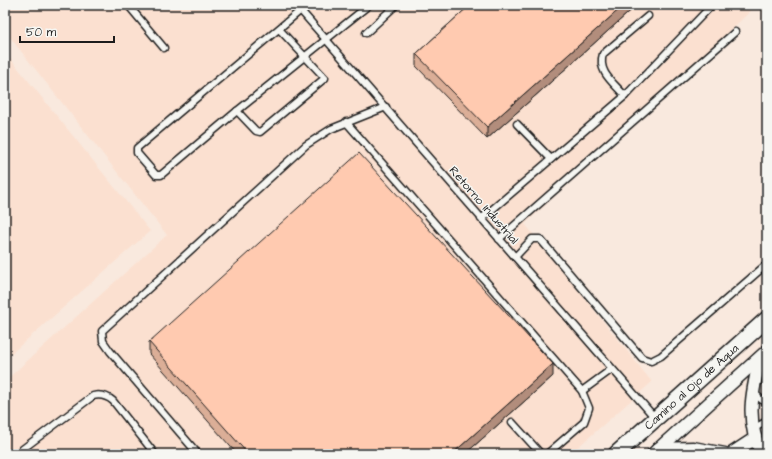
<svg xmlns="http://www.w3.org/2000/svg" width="772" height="459" font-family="'Architects Daughter',sans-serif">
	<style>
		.built { fill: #fbe0d0 }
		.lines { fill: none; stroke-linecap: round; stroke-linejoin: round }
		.service-casing { stroke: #1c1c1c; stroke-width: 9 }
		.minor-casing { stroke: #1c1c1c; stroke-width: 15 }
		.tertiary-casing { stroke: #1c1c1c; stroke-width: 18 }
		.service { stroke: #f6f6f2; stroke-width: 6 }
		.minor { stroke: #f6f6f2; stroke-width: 12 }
		.tertiary { stroke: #f6f6f2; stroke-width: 15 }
		.wall { fill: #dbae97; stroke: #1c1c1c }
		.shaded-wall { fill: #b28d7b; stroke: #1c1c1c }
		.building { fill: #ffcab0; stroke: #1c1c1c }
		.labels { text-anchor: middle; stroke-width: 3; stroke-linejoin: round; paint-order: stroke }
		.street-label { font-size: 12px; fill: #1c1c1c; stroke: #f6f6f2 }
	</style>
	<rect width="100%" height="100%" fill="#f9e9de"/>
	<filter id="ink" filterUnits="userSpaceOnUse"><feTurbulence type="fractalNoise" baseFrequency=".025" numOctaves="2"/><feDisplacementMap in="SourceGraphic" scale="8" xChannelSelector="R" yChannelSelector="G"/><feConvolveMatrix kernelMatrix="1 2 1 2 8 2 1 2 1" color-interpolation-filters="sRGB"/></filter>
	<g filter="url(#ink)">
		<g class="built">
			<path d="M 5,5 L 757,5 L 525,224 L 652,382 L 570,454 L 5,454 L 5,381 L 167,235 L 5,31 Z"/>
			<path d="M 5,52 L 150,231 L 5,359 Z"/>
		</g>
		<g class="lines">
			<defs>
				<g id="service">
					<path d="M 128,5 L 164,48"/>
					<path d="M 296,5 L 656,419"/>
					<path d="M 301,10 L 137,148 L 137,153 L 156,175 L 161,175 L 237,111 L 369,5"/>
					<path d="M 366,33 L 396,5"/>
					<path d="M 625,96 C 614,83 597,72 603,54 L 648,16"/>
					<path d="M 237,111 L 256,131 L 260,132 L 325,78 L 279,29"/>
					<path d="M 346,122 L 582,391 L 589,408 L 584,422 L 547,454"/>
					<path d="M 517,124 L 551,159"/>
					<path d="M 481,219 L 625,96 L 712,5"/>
					<path d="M 499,239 L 735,32"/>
					<path d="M 515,257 L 532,239 L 540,239 L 642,358 L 651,361 L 661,356 L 767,264"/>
					<path d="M 582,391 L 612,369"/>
					<path d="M 753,392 L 762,400 L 767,402"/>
					<path d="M 512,422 L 541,454"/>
					<path d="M 753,429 L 767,421"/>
					<path d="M 16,454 L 93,396 C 101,394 107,396 113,401 L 155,454"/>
					<path d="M 198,454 L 110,351 L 103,341 L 102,331 L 306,145 L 331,129 L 386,107"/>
				</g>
				<g id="minor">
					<path d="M 760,358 C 752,392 745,422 762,454"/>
					<path d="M 658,449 L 693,448 L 725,454"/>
					<path d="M 653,454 L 767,351"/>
					<path d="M 731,454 L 754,439"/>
				</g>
				<g id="tertiary">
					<path id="s1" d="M 616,454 L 767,319"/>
				</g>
			</defs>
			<use href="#service" class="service-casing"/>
			<use href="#minor" class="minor-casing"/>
			<use href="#tertiary" class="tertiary-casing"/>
			<use href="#service" class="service"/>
			<use href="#minor" class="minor"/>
			<use href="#tertiary" class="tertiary"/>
		</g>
		<g class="wall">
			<path d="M 470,5 L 637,5 L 487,139 L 416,66 L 416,54 Z"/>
			<path d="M 149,342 L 553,376 L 465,454 L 237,454 L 149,354 Z"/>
		</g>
		<g class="shaded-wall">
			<path d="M 624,5 L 637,5 L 487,139 L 487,127 Z"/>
			<path d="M 553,364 L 553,376 L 465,454 L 452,454 Z"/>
		</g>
		<g class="building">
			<path d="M 470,5 L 624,5 L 487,127 L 416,54 Z"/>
			<path d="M 359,153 L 553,364 L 452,454 L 248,454 L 149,342 Z"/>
		</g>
	</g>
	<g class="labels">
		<g class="street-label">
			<text transform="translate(484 205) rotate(49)" y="4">Retorno Industrial</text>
			<text dy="4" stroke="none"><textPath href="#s1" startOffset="101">Camino al Ojo de Agua</textPath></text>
		</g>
	</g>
	<rect width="772" height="459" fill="none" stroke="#f6f6f2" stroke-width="20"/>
	<rect x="10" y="10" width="752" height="439" fill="none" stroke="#1c1c1c" stroke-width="1.5" filter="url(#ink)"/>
	<path d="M20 36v6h94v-6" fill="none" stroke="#1c1c1c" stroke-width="2"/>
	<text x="26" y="36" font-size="12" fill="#1c1c1c" stroke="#f6f6f2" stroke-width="3" paint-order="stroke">50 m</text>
</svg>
